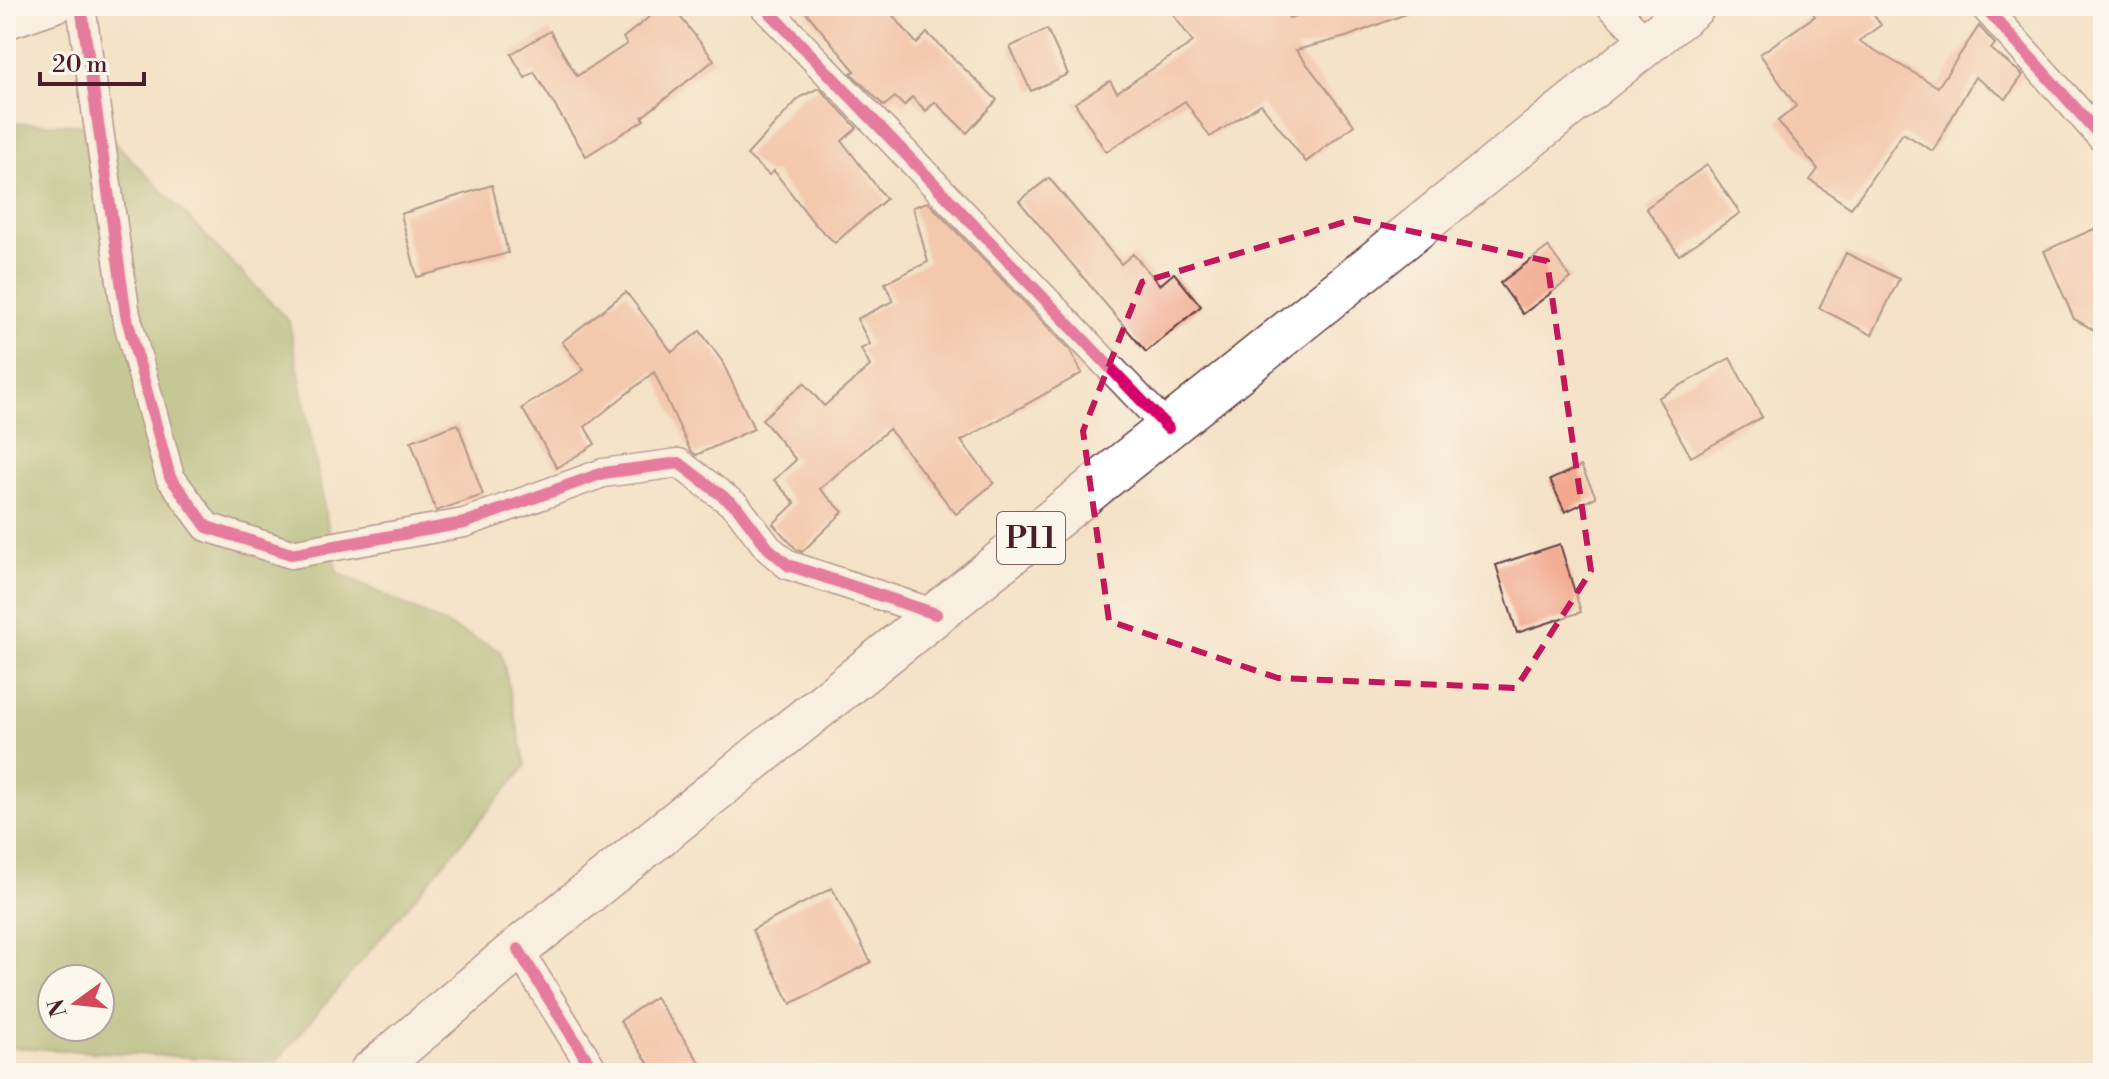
<svg xmlns="http://www.w3.org/2000/svg" width="2109" height="1079" font-family="'Libre Bodoni',serif">
	<style>
		.forest { fill: #8ca659; stroke: #6b6242; stroke-width: 2; fill-rule: evenodd }
		.building { fill: #f1a88d }
		.lines { fill: none; stroke-linecap: round; stroke-linejoin: round }
		.minor-casing { stroke: #643c42; stroke-width: 31 }
		.primary-casing { stroke: #643c42; stroke-width: 45 }
		.minor { stroke: #fff; stroke-width: 28 }
		.primary { stroke: #fff; stroke-width: 42 }
		.cycleway-casing { stroke: #fbf7ec; stroke-width: 17 }
		.cycleway { stroke: #d6006c; stroke-width: 12 }
		.marked { fill: none; stroke: #c2185b; stroke-width: 6; stroke-dasharray: 16 10; stroke-linejoin: round }
		.labels { text-anchor: middle; stroke-width: 6; stroke-linejoin: round; paint-order: stroke }
		.shield { fill: #fbf7ec; stroke: #7f6065; stroke-width: 2 }
		.shield-label { font-size: 30px; font-weight: bold; fill: #4a1f2b }
	</style>
	<rect width="100%" height="100%" fill="#fbf7ec"/>
	<filter id="ink" filterUnits="userSpaceOnUse"><feTurbulence type="fractalNoise" baseFrequency=".0125" numOctaves="2"/><feDisplacementMap in="SourceGraphic" scale="16" xChannelSelector="R" yChannelSelector="G"/><feConvolveMatrix kernelMatrix="1 2 1 2 8 2 1 2 1" color-interpolation-filters="sRGB"/></filter>
	<filter id="wash" filterUnits="userSpaceOnUse"><feTurbulence type="fractalNoise" baseFrequency=".006" numOctaves="4" result="noise"/><feDisplacementMap in="SourceGraphic" scale="32" xChannelSelector="R" yChannelSelector="G"/><feGaussianBlur stdDeviation="1.8" result="paint"/><feColorMatrix in="noise" values="0 0 0 0 0 0 0 0 0 0 0 0 0 0 0 0 0 1.4 0 .05"/><feComposite in="paint" operator="in"/></filter>
	<g filter="url(#wash)">
		<rect width="100%" height="100%" fill="#f4e1c6"/>
		<path class="forest" d="M 6,123 L 98,125 L 289,321 L 337,572 L 501,651 L 526,766 L 276,1062 L 6,1047 ZM 52,979 L 100,979 L 100,1027 L 52,1027 Z"/>
		<g id="blocks">
			<g class="building">
				<path d="M 663,6 L 672,6 L 714,60 L 642,117 L 644,120 L 586,156 L 534,72 L 525,78 L 511,54 L 550,31 L 577,76 L 627,44 L 623,38 Z"/>
				<path d="M 801,6 L 885,6 L 917,44 L 927,33 L 997,100 L 967,133 L 935,102 L 926,111 L 912,97 L 904,106 L 895,97 L 884,106 L 851,73 L 855,71 Z"/>
				<path d="M 1167,6 L 1283,6 L 1289,18 L 1336,6 L 1415,6 L 1416,10 L 1346,37 L 1296,50 L 1354,125 L 1306,162 L 1261,104 L 1210,137 L 1185,101 L 1106,152 L 1075,103 L 1110,81 L 1117,92 L 1193,42 Z"/>
				<path d="M 1808,6 L 1868,6 L 1881,25 L 1859,41 L 1938,87 L 1979,26 L 1995,44 L 1991,49 L 2023,75 L 2006,99 L 1975,77 L 1933,151 L 1903,133 L 1851,208 L 1810,180 L 1818,169 L 1778,121 L 1796,106 L 1760,54 L 1815,16 Z"/>
				<path d="M 1047,29 L 1068,74 L 1031,91 L 1010,47 Z"/>
				<path d="M 819,88 L 857,128 L 842,141 L 886,199 L 835,243 L 814,223 L 774,171 L 769,175 L 747,155 L 800,97 Z"/>
				<path d="M 1707,165 L 1740,213 L 1679,255 L 1646,208 Z"/>
				<path d="M 1049,178 L 1121,264 L 1133,254 L 1160,285 L 1174,273 L 1201,306 L 1146,352 L 1019,201 Z"/>
				<path d="M 492,185 L 508,253 L 417,277 L 401,214 Z"/>
				<path d="M 928,202 L 1070,350 L 1082,373 L 961,441 L 994,483 L 956,514 L 889,429 L 820,489 L 843,512 L 802,552 L 797,550 L 773,524 L 795,503 L 774,480 L 796,460 L 762,419 L 804,383 L 824,406 L 870,366 L 861,349 L 870,344 L 857,319 L 893,301 L 885,283 L 928,262 L 913,207 Z"/>
				<path d="M 2103,225 L 2103,335 L 2074,319 L 2044,251 Z"/>
				<path d="M 1548,247 L 1571,278 L 1523,314 L 1500,283 Z"/>
				<path d="M 1846,253 L 1899,279 L 1872,335 L 1819,308 Z"/>
				<path d="M 626,292 L 672,352 L 700,331 L 722,361 L 754,429 L 696,455 L 690,450 L 654,372 L 585,427 L 595,444 L 557,468 L 522,408 L 584,370 L 562,342 Z"/>
				<path d="M 1730,358 L 1762,417 L 1691,457 L 1658,398 Z"/>
				<path d="M 458,424 L 483,495 L 436,511 L 411,441 Z"/>
				<path d="M 1581,466 L 1596,497 L 1565,512 L 1550,480 Z"/>
				<path d="M 1560,544 L 1581,612 L 1517,633 L 1496,565 Z"/>
				<path d="M 832,888 L 871,962 L 791,1004 L 752,930 Z"/>
				<path d="M 655,997 L 707,1073 L 655,1073 L 620,1021 Z"/>
			</g>
		</g>
	</g>
	<g filter="url(#ink)">
		<use href="#blocks" fill-opacity="0" stroke="#643c42" stroke-width="2"/>
		<g class="lines">
			<defs>
				<g id="minor">
					<path d="M 81,6 L 126,315 L 170,477 L 207,527 L 291,554 L 464,523 L 603,473 L 679,463 L 737,507 L 768,548 L 788,565 L 936,614"/>
					<path d="M 764,6 L 1168,428"/>
					<path d="M 1611,6 L 1648,42"/>
					<path d="M 1984,6 L 2103,139"/>
					<path d="M 6,25 L 61,6"/>
					<path d="M 518,949 L 595,1073"/>
				</g>
				<path id="primary" d="M 370,1073 L 518,949 L 1694,6"/>
			</defs>
			<use href="#minor" class="minor-casing"/>
			<use href="#primary" class="primary-casing"/>
			<use href="#minor" class="minor"/>
			<use href="#primary" class="primary"/>
			<defs>
				<g id="cycleway">
					<path d="M 81,6 L 126,315 L 170,477 L 207,527 L 291,554 L 464,523 L 603,473 L 679,463 L 737,507 L 768,548 L 788,565 L 936,614"/>
					<path d="M 764,6 L 1168,428"/>
					<path d="M 1984,6 L 2103,139"/>
					<path d="M 518,949 L 595,1073"/>
				</g>
			</defs>
			<use href="#cycleway" class="cycleway-casing"/>
			<use href="#cycleway" class="cycleway"/>
		</g>
	</g>
	<path d="M0 0H2109V1079H0ZM 1355,219 L 1547,261 L 1591,571 L 1516,688 L 1278,678 L 1109,621 L 1083,431 L 1142,282 Z" fill="#f4e1c6" fill-opacity=".55" fill-rule="evenodd"/>
	<path class="marked" d="M 1355,219 L 1547,261 L 1591,571 L 1516,688 L 1278,678 L 1109,621 L 1083,431 L 1142,282 Z"/>
	<g class="labels">
		<rect class="shield" x="997" y="512" width="68" height="52" rx="6"/>
		<g class="shield-label">
			<text x="1031" y="548">P11</text>
		</g>
	</g>
	<rect width="2109" height="1079" fill="none" stroke="#fbf7ec" stroke-width="32"/>
	<g transform="translate(76 1003) rotate(255)"><circle r="38" fill="#fbf7ec" stroke="#b4a19f" stroke-width="2"/>
	<path d="M0-6L14 30L0 20L-14 30Z" fill="#d1495b"/>
	<text y="-12" font-size="22" font-weight="bold" text-anchor="middle" fill="#4a1f2b">N</text>
	</g>
	<path d="M40 72v12h104v-12" fill="none" stroke="#4a1f2b" stroke-width="4"/>
	<text x="52" y="72" font-size="24" fill="#4a1f2b" stroke="#fbf7ec" stroke-width="6" paint-order="stroke">20 m</text>
</svg>
